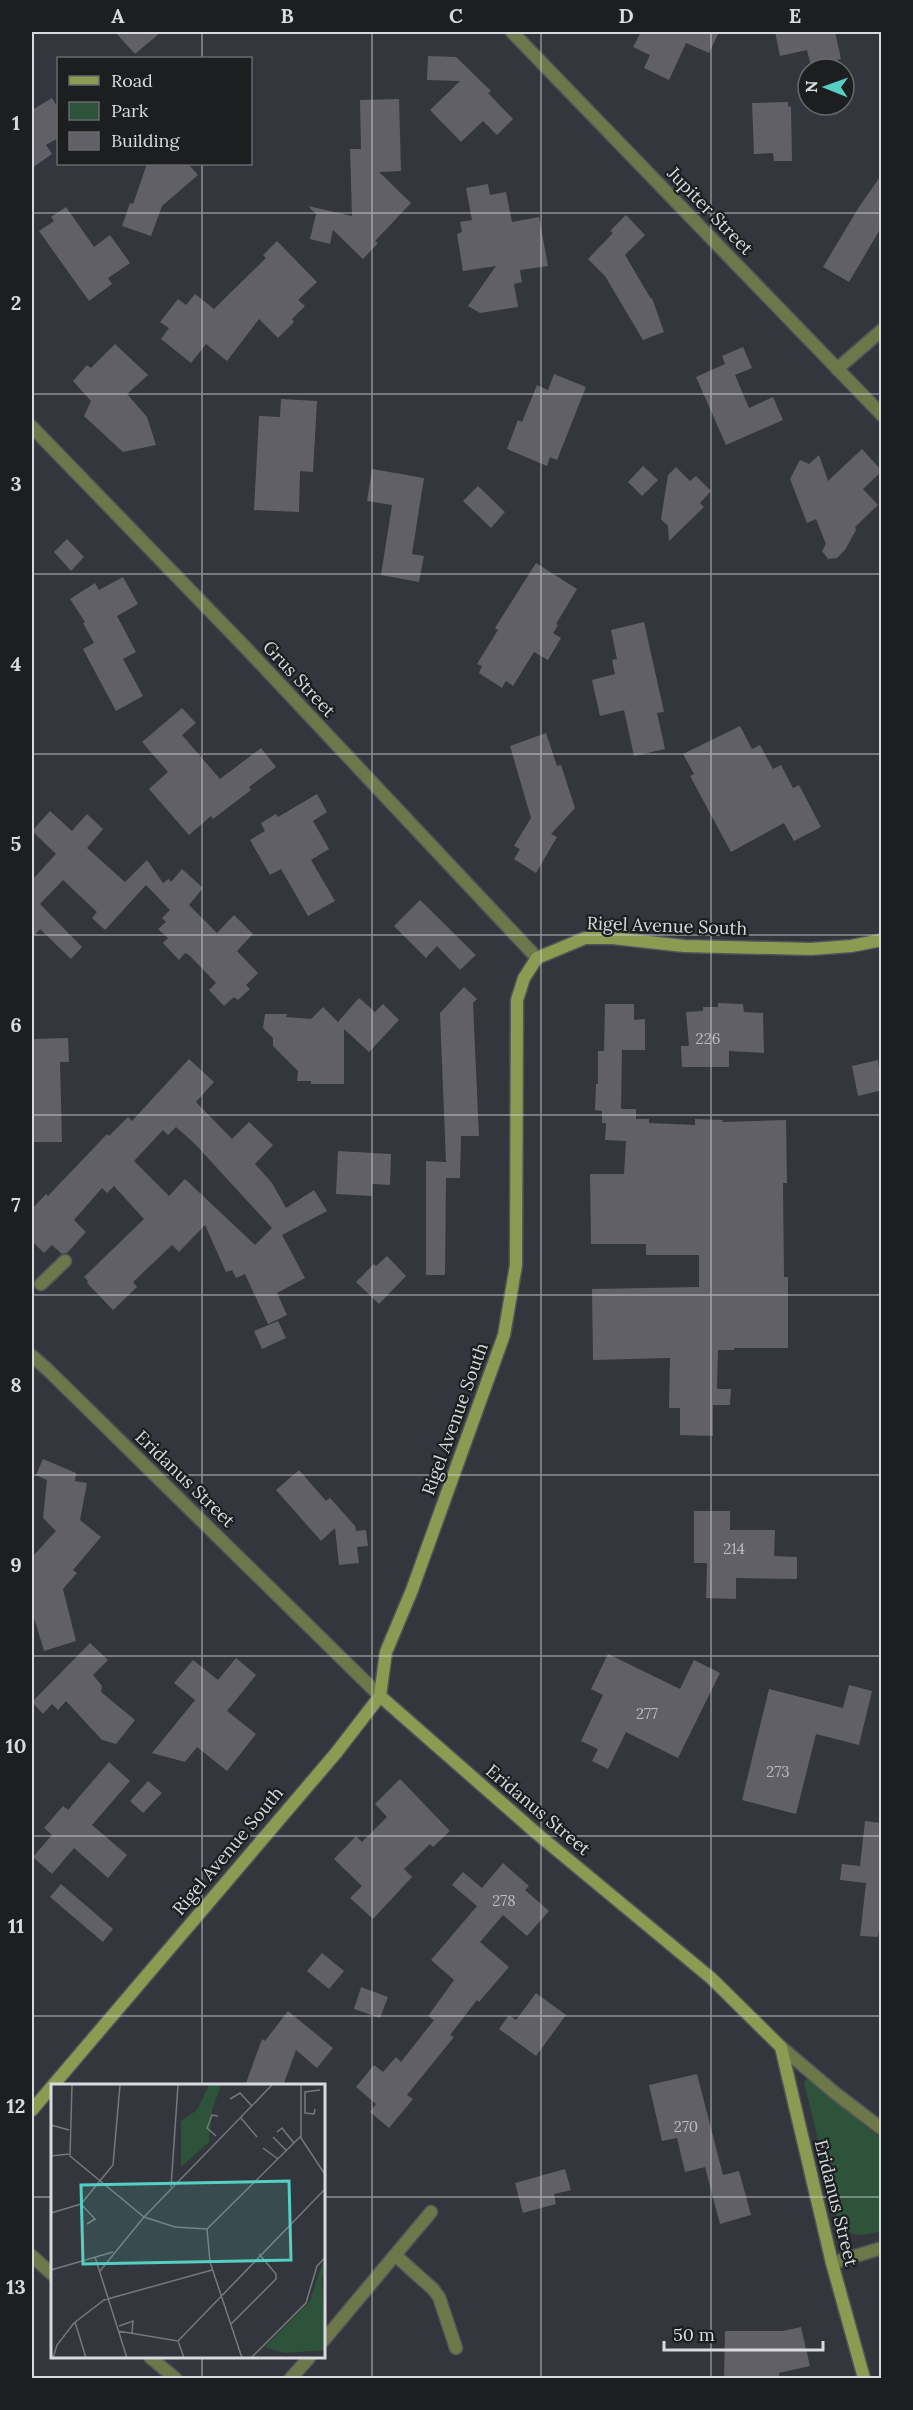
<svg xmlns="http://www.w3.org/2000/svg" width="913" height="2410" font-family="Lora,serif">
	<style>
		.green { fill: #2d543b }
		.building { fill: #626067; fill-rule: evenodd }
		.lines { fill: none; stroke-linecap: round; stroke-linejoin: round }
		.street-casing { stroke: #515459; stroke-width: 15 }
		.secondary-casing { stroke: #515459; stroke-width: 15 }
		.street { stroke: #6d774a; stroke-width: 12 }
		.secondary { stroke: #8b9b51; stroke-width: 12 }
		.grid { fill: none; stroke: #d8dade; stroke-width: 1.5; stroke-opacity: 0.55 }
		.labels { text-anchor: middle; stroke-width: 4.5; stroke-linejoin: round; paint-order: stroke }
		.number-label { font-size: 15px; fill: #babcc0 }
		.street-label { font-size: 18px; fill: #d8dade; stroke: #1c1e20 }
		.inset-road { fill: none; stroke: #75787d; stroke-width: 1.5 }
		.view { fill: #55cec4; fill-opacity: 0.15; stroke: #55cec4; stroke-width: 3 }
		.inset-edge { fill: none; stroke: #d8dade; stroke-width: 3 }
		.neatline { fill: none; stroke: #d8dade; stroke-width: 2 }
		.grid-label { font-size: 20px; text-anchor: middle; font-weight: bold; fill: #d8dade }
	</style>
	<rect width="100%" height="100%" fill="#33363c"/>
	<path class="green" d="M 809,2078 L 881,2139 L 881,2231 C 864,2236 850,2239 838,2222 L 804,2082 Z"/>
	<g class="building">
		<path d="M 115,32 L 161,32 L 135,54 Z"/>
		<path d="M 641,32 L 719,32 L 709,53 L 686,43 L 669,80 L 644,68 L 650,55 L 633,47 Z"/>
		<path d="M 775,32 L 835,32 L 841,59 L 811,66 L 807,50 L 780,56 Z"/>
		<path d="M 428,56 L 456,57 L 491,91 L 488,93 L 513,119 L 497,135 L 483,121 L 461,142 L 430,110 L 460,81 L 427,80 Z"/>
		<path d="M 52,98 L 58,108 L 58,138 L 46,145 L 52,154 L 32,168 L 32,110 Z"/>
		<path d="M 399,99 L 401,171 L 379,172 L 411,203 L 375,241 L 378,243 L 363,259 L 333,230 L 330,244 L 310,239 L 316,214 L 308,206 L 352,216 L 350,149 L 361,149 L 360,100 Z"/>
		<path d="M 788,102 L 788,107 L 791,106 L 792,161 L 774,161 L 773,153 L 754,154 L 752,103 Z"/>
		<path d="M 147,164 L 188,164 L 198,175 L 162,206 L 151,236 L 122,226 L 130,203 L 133,204 Z"/>
		<path d="M 882,174 L 882,226 L 849,282 L 823,267 L 859,207 Z"/>
		<path d="M 488,184 L 490,195 L 506,192 L 512,222 L 539,217 L 548,266 L 520,270 L 522,282 L 514,284 L 518,307 L 480,313 L 468,306 L 496,266 L 463,271 L 457,234 L 462,232 L 460,222 L 472,220 L 466,188 Z"/>
		<path d="M 66,207 L 94,247 L 110,235 L 130,263 L 108,278 L 112,284 L 89,301 L 39,231 L 54,221 L 51,217 Z"/>
		<path d="M 626,215 L 645,235 L 625,255 L 651,299 L 652,298 L 664,332 L 643,340 L 605,276 L 588,259 L 613,233 L 610,231 Z"/>
		<path d="M 277,241 L 317,282 L 298,300 L 305,306 L 292,319 L 294,322 L 278,338 L 259,319 L 227,361 L 206,344 L 191,363 L 161,339 L 169,328 L 160,322 L 178,299 L 186,305 L 195,294 L 214,309 L 266,258 L 263,255 Z"/>
		<path d="M 115,344 L 148,375 L 127,394 L 147,417 L 156,445 L 123,452 L 84,416 L 91,401 L 73,381 L 87,365 L 91,368 Z"/>
		<path d="M 743,347 L 752,368 L 735,375 L 749,408 L 773,397 L 783,420 L 726,445 L 696,377 L 725,364 L 722,356 Z"/>
		<path d="M 554,374 L 586,387 L 557,460 L 550,457 L 547,466 L 507,449 L 518,420 L 522,422 L 537,385 L 548,390 Z"/>
		<path d="M 281,399 L 317,401 L 313,472 L 300,471 L 299,512 L 254,510 L 259,416 L 280,417 Z"/>
		<path d="M 862,449 L 882,471 L 863,489 L 878,505 L 855,527 L 856,530 L 845,550 L 837,558 L 828,559 L 822,551 L 826,544 L 816,519 L 807,523 L 790,479 L 800,460 L 809,464 L 819,455 L 828,481 Z"/>
		<path d="M 643,466 L 658,480 L 642,496 L 628,482 Z"/>
		<path d="M 676,467 L 690,481 L 696,476 L 711,491 L 700,503 L 704,507 L 669,541 L 668,526 L 661,519 L 668,475 Z"/>
		<path d="M 372,469 L 424,478 L 412,554 L 424,556 L 419,582 L 381,575 L 392,505 L 367,501 Z"/>
		<path d="M 478,486 L 505,512 L 491,528 L 463,501 Z"/>
		<path d="M 67,539 L 84,557 L 71,571 L 54,552 Z"/>
		<path d="M 536,563 L 577,589 L 556,624 L 558,625 L 553,633 L 561,638 L 548,660 L 534,652 L 513,686 L 506,681 L 502,688 L 479,673 L 482,666 L 477,664 L 498,630 L 495,628 Z"/>
		<path d="M 123,577 L 138,604 L 117,616 L 136,652 L 123,659 L 143,696 L 116,711 L 83,649 L 94,643 L 83,623 L 85,622 L 70,599 L 95,583 L 99,590 Z"/>
		<path d="M 644,622 L 664,712 L 657,713 L 665,749 L 634,756 L 624,710 L 600,716 L 592,680 L 615,674 L 612,660 L 617,659 L 611,630 Z"/>
		<path d="M 182,708 L 196,723 L 182,735 L 220,779 L 261,748 L 276,767 L 249,787 L 251,790 L 213,819 L 211,816 L 189,835 L 149,789 L 168,772 L 142,742 Z"/>
		<path d="M 740,726 L 752,749 L 760,745 L 773,769 L 781,765 L 793,788 L 799,785 L 821,827 L 794,841 L 784,823 L 731,852 L 690,776 L 694,774 L 683,754 Z"/>
		<path d="M 546,733 L 557,766 L 561,765 L 575,808 L 551,834 L 557,837 L 536,873 L 514,859 L 520,849 L 514,846 L 531,818 L 510,746 Z"/>
		<path d="M 317,794 L 327,812 L 313,821 L 329,849 L 311,860 L 335,901 L 308,916 L 281,869 L 270,875 L 250,840 L 265,831 L 261,823 L 276,814 L 278,817 Z"/>
		<path d="M 50,811 L 72,831 L 87,814 L 103,829 L 87,848 L 125,882 L 147,860 L 163,883 L 169,879 L 171,882 L 182,869 L 203,888 L 189,905 L 217,933 L 234,915 L 253,934 L 237,951 L 258,973 L 246,985 L 250,989 L 238,1000 L 234,997 L 224,1006 L 209,990 L 216,983 L 189,955 L 185,953 L 179,960 L 163,943 L 168,938 L 158,929 L 166,922 L 162,918 L 170,910 L 146,885 L 105,930 L 92,918 L 97,912 L 63,880 L 40,904 L 82,947 L 71,959 L 40,929 L 32,938 L 32,880 L 56,854 L 32,831 Z"/>
		<path d="M 420,900 L 476,955 L 460,970 L 437,946 L 426,958 L 394,926 Z"/>
		<path d="M 464,987 L 477,999 L 473,1003 L 479,1136 L 461,1136 L 460,1178 L 446,1178 L 445,1275 L 426,1275 L 426,1161 L 446,1162 L 440,1013 Z"/>
		<path d="M 359,998 L 375,1012 L 383,1004 L 399,1020 L 369,1052 L 344,1029 L 344,1084 L 311,1084 L 311,1081 L 297,1081 L 298,1071 L 273,1046 L 273,1038 L 263,1028 L 265,1014 L 287,1014 L 286,1017 L 311,1019 L 323,1007 L 338,1022 Z"/>
		<path d="M 718,1003 L 743,1004 L 744,1012 L 763,1013 L 764,1053 L 729,1051 L 729,1067 L 682,1067 L 681,1046 L 689,1046 L 686,1012 L 703,1011 L 703,1007 L 718,1007 Z"/>
		<path d="M 605,1004 L 634,1004 L 634,1020 L 645,1019 L 645,1050 L 622,1050 L 621,1109 L 636,1109 L 636,1119 L 649,1119 L 649,1123 L 695,1125 L 695,1119 L 723,1120 L 722,1122 L 786,1120 L 787,1183 L 783,1183 L 784,1277 L 788,1277 L 788,1348 L 734,1348 L 734,1350 L 718,1350 L 717,1389 L 731,1389 L 730,1405 L 713,1405 L 713,1436 L 680,1435 L 680,1408 L 669,1408 L 670,1358 L 593,1360 L 592,1289 L 699,1287 L 699,1255 L 646,1255 L 646,1244 L 591,1244 L 590,1174 L 624,1174 L 626,1141 L 605,1140 L 606,1123 L 602,1123 L 602,1111 L 595,1110 L 596,1084 L 598,1084 L 598,1051 L 604,1051 Z"/>
		<path d="M 68,1038 L 69,1062 L 60,1062 L 62,1142 L 33,1142 L 32,1039 Z"/>
		<path d="M 189,1059 L 214,1082 L 196,1102 L 232,1139 L 249,1122 L 273,1145 L 255,1164 L 272,1183 L 286,1208 L 314,1190 L 327,1211 L 282,1235 L 305,1278 L 277,1293 L 287,1315 L 268,1324 L 245,1274 L 236,1278 L 232,1270 L 226,1272 L 205,1225 L 179,1252 L 172,1245 L 133,1282 L 137,1287 L 113,1310 L 87,1283 L 88,1281 L 84,1277 L 144,1219 L 114,1186 L 107,1193 L 102,1188 L 74,1220 L 86,1232 L 67,1253 L 62,1254 L 52,1245 L 44,1253 L 32,1241 L 32,1209 L 46,1194 L 48,1196 L 107,1134 L 109,1136 L 128,1117 L 132,1121 ZM 176,1127 L 195,1144 L 272,1228 L 255,1245 L 185,1179 L 169,1196 L 134,1161 L 163,1130 L 168,1135 Z"/>
		<path d="M 878,1060 L 882,1090 L 858,1096 L 852,1066 Z"/>
		<path d="M 338,1151 L 391,1154 L 390,1185 L 372,1184 L 372,1196 L 336,1194 Z"/>
		<path d="M 387,1256 L 406,1276 L 379,1304 L 356,1282 L 374,1264 L 376,1266 Z"/>
		<path d="M 278,1321 L 286,1338 L 262,1349 L 254,1331 Z"/>
		<path d="M 43,1459 L 76,1473 L 75,1481 L 87,1483 L 80,1520 L 101,1537 L 73,1570 L 77,1573 L 63,1589 L 76,1641 L 44,1651 L 32,1611 L 32,1557 L 56,1531 L 43,1518 L 47,1480 L 36,1475 Z"/>
		<path d="M 299,1470 L 326,1501 L 330,1498 L 355,1526 L 356,1531 L 366,1530 L 368,1546 L 357,1547 L 359,1563 L 339,1565 L 335,1528 L 321,1541 L 276,1490 Z"/>
		<path d="M 694,1511 L 730,1511 L 730,1530 L 775,1530 L 774,1556 L 797,1557 L 797,1579 L 736,1578 L 736,1599 L 706,1598 L 707,1563 L 694,1563 Z"/>
		<path d="M 90,1643 L 108,1660 L 93,1675 L 102,1686 L 101,1692 L 135,1720 L 116,1744 L 102,1740 L 66,1701 L 58,1710 L 52,1704 L 43,1714 L 32,1702 Z"/>
		<path d="M 608,1654 L 680,1689 L 694,1660 L 720,1673 L 678,1758 L 626,1732 L 608,1769 L 592,1761 L 598,1749 L 581,1741 L 603,1695 L 591,1689 Z"/>
		<path d="M 236,1658 L 256,1675 L 227,1711 L 256,1734 L 227,1771 L 197,1747 L 185,1762 L 152,1753 L 195,1700 L 174,1683 L 193,1660 L 218,1680 Z"/>
		<path d="M 849,1685 L 872,1691 L 859,1745 L 816,1734 L 796,1814 L 742,1800 L 769,1689 L 843,1708 Z"/>
		<path d="M 109,1762 L 130,1781 L 92,1825 L 127,1855 L 108,1878 L 74,1848 L 52,1874 L 33,1857 L 52,1835 L 44,1828 L 63,1806 L 68,1810 Z"/>
		<path d="M 400,1779 L 450,1831 L 433,1847 L 430,1844 L 404,1869 L 412,1877 L 373,1919 L 350,1898 L 362,1886 L 334,1859 L 356,1836 L 362,1842 L 387,1817 L 375,1804 Z"/>
		<path d="M 148,1781 L 162,1793 L 143,1813 L 130,1801 Z"/>
		<path d="M 865,1821 L 882,1823 L 882,1908 L 878,1937 L 860,1936 L 866,1883 L 840,1880 L 842,1864 L 860,1866 Z"/>
		<path d="M 503,1863 L 529,1886 L 525,1890 L 549,1911 L 527,1936 L 503,1915 L 480,1942 L 509,1967 L 479,2002 L 477,2000 L 450,2035 L 454,2037 L 407,2095 L 413,2099 L 389,2128 L 370,2112 L 376,2104 L 356,2087 L 374,2065 L 383,2072 L 396,2057 L 401,2062 L 434,2020 L 428,2016 L 454,1980 L 431,1960 L 477,1906 L 452,1885 L 463,1872 L 482,1888 Z"/>
		<path d="M 61,1884 L 113,1929 L 103,1942 L 50,1897 Z"/>
		<path d="M 322,1953 L 344,1971 L 329,1989 L 307,1971 Z"/>
		<path d="M 361,1987 L 388,1997 L 380,2018 L 354,2009 Z"/>
		<path d="M 536,1993 L 566,2015 L 536,2056 L 499,2029 L 509,2015 L 516,2020 Z"/>
		<path d="M 288,2011 L 333,2048 L 317,2068 L 296,2050 L 283,2086 L 245,2086 L 262,2039 L 265,2041 Z"/>
		<path d="M 697,2074 L 723,2175 L 739,2171 L 751,2215 L 720,2224 L 705,2167 L 685,2172 L 677,2138 L 662,2141 L 649,2085 Z"/>
		<path d="M 565,2169 L 571,2190 L 554,2194 L 556,2204 L 523,2213 L 515,2183 Z"/>
		<path d="M 801,2327 L 810,2366 L 779,2373 L 779,2379 L 724,2379 L 725,2331 L 783,2331 Z"/>
	</g>
	<g class="lines">
		<defs>
			<g id="street">
				<path d="M 512,32 L 882,415"/>
				<path d="M 837,369 L 882,330"/>
				<path d="M 32,427 L 245,647 L 537,958"/>
				<path d="M 41,1284 L 65,1261"/>
				<path d="M 32,1356 L 47,1369 L 380,1696"/>
				<path d="M 781,2047 L 835,2093 L 882,2129"/>
				<path d="M 395,2255 L 431,2212"/>
				<path d="M 32,2256 L 52,2274"/>
				<path d="M 832,2263 L 882,2248"/>
				<path d="M 324,2340 L 395,2255 L 433,2289 L 439,2297 L 456,2348"/>
				<path d="M 151,2358 L 175,2378"/>
				<path d="M 291,2378 L 309,2358"/>
			</g>
			<g id="secondary">
				<path d="M 380,1696 L 535,1832 L 711,1978 L 781,2047 L 832,2263 L 864,2378"/>
				<path d="M 32,2110 L 336,1753 L 380,1696 L 386,1652 L 412,1590 L 504,1335 L 516,1265 L 517,1000 L 524,978 L 537,958 L 585,938 L 613,938 L 684,946 L 811,949 L 851,946 L 882,940"/>
			</g>
		</defs>
		<use href="#street" class="street-casing"/>
		<use href="#secondary" class="secondary-casing"/>
		<use href="#street" class="street"/>
		<use href="#secondary" class="secondary"/>
	</g>
	<path class="grid" d="M 202,32 L 202,58M 372,32 L 372,2378M 541,32 L 541,2378M 711,32 L 711,2378M 202,164 L 202,2086M 32,213 L 882,213M 32,394 L 882,394M 32,574 L 882,574M 32,754 L 882,754M 32,935 L 882,935M 32,1115 L 882,1115M 32,1295 L 882,1295M 32,1475 L 882,1475M 32,1656 L 882,1656M 32,1836 L 882,1836M 32,2016 L 882,2016M 32,2197 L 52,2197M 324,2197 L 882,2197M 202,2358 L 202,2378"/>
	<g class="labels">
		<g class="number-label">
			<text x="708" y="1044">226</text>
			<text x="734" y="1554">214</text>
			<text x="647" y="1719">277</text>
			<text x="778" y="1777">273</text>
			<text x="504" y="1906">278</text>
			<text x="686" y="2132">270</text>
		</g>
		<g class="street-label">
			<text transform="translate(710 211) rotate(46)" y="6">Jupiter Street</text>
			<text transform="translate(299 679) rotate(47)" y="6">Grus Street</text>
			<text transform="translate(667 926) rotate(2)" y="6">Rigel Avenue South</text>
			<text transform="translate(455 1419) rotate(-70)" y="6">Rigel Avenue South</text>
			<text transform="translate(185 1479) rotate(44)" y="6">Eridanus Street</text>
			<text transform="translate(538 1810) rotate(40)" y="6">Eridanus Street</text>
			<text transform="translate(228 1851) rotate(-50)" y="6">Rigel Avenue South</text>
			<text transform="translate(836 2203) rotate(76)" y="6">Eridanus Street</text>
		</g>
	</g>
	<g transform="translate(51 2084)">
		<rect width="274" height="274" fill="#33363c"/>
		<path d="M 158,1 L 170,1 L 161,26 L 158,58 L 130,83 L 130,37 L 146,26 ZM 271,180 L 274,182 L 271,195 L 274,266 L 233,269 L 214,263 L 259,217 Z" fill="#2d543b"/>
		<path class="inset-road" d="M 21,1 L 19,72 L 93,133 L 124,143 L 156,145 L 159,178 L 191,274M 250,1 L 250,54 L 275,92M 179,15 L 189,9 L 201,22M 264,25 L 263,30 L 254,29 L 254,8 L 269,6M 190,34 L 206,53M 0,41 L 18,46M 226,48 L 231,44 L 243,59M 165,52 L 156,44 L 161,31 L 167,32M 222,53 L 235,66M 212,64 L 227,75M 0,72 L 18,70M 120,103 L 127,1M 30,120 L 44,135 L 36,140M 0,129 L 30,120 L 62,81 L 69,1M 156,145 L 250,52M 44,173 L 76,274M 0,186 L 62,168M 49,187 L 93,133 L 221,1M 24,238 L 35,274M 180,240 L 225,195 L 225,190 L 208,170M 68,242 L 82,237 L 81,249M 67,247 L 127,257 L 275,104M 127,257 L 133,274M 2,274 L 6,261 L 23,239 L 53,216 L 161,186M 200,274 L 255,219 L 266,182 L 275,173"/>
		<path class="view" d="M 238,97 L 240,176 L 32,180 L 30,101 Z"/>
		<rect width="274" height="274" class="inset-edge"/>
	</g>
	<rect width="913" height="2410" fill="none" stroke="#1c1e20" stroke-width="66"/>
	<rect x="57" y="57" width="195" height="108" fill="#1c1e20" stroke="#67696c" stroke-width="1.5"/>
	<rect x="69" y="76" width="30" height="9" fill="#8b9b51" stroke="#67696c" stroke-width="1.5"/>
	<text x="111" y="87" font-size="18" fill="#d8dade">Road</text>
	<rect x="69" y="102" width="30" height="18" fill="#2d543b" stroke="#67696c" stroke-width="1.5"/>
	<text x="111" y="117" font-size="18" fill="#d8dade">Park</text>
	<rect x="69" y="132" width="30" height="18" fill="#626067" stroke="#67696c" stroke-width="1.5"/>
	<text x="111" y="147" font-size="18" fill="#d8dade">Building</text>
	<g transform="translate(826 87) rotate(271)"><circle r="28" fill="#1c1e20" stroke="#67696c" stroke-width="1.5"/>
	<path d="M0-4.5L10 22L0 15L-10 22Z" fill="#55cec4"/>
	<text y="-9" font-size="16" font-weight="bold" text-anchor="middle" fill="#d8dade">N</text>
	</g>
	<path d="M664 2341v9h159v-9" fill="none" stroke="#d8dade" stroke-width="3"/>
	<text x="673" y="2341" font-size="18" fill="#d8dade" stroke="#1c1e20" stroke-width="4.5" paint-order="stroke">50 m</text>
	<rect x="33" y="33" width="847" height="2344" class="neatline"/>
	<g class="grid-label">
		<text x="118" y="23">A</text>
		<text x="287" y="23">B</text>
		<text x="456" y="23">C</text>
		<text x="626" y="23">D</text>
		<text x="795" y="23">E</text>
		<text x="16" y="130">1</text>
		<text x="16" y="310">2</text>
		<text x="16" y="491">3</text>
		<text x="16" y="671">4</text>
		<text x="16" y="851">5</text>
		<text x="16" y="1032">6</text>
		<text x="16" y="1212">7</text>
		<text x="16" y="1392">8</text>
		<text x="16" y="1572">9</text>
		<text x="16" y="1753">10</text>
		<text x="16" y="1933">11</text>
		<text x="16" y="2113">12</text>
		<text x="16" y="2294">13</text>
	</g>
</svg>
